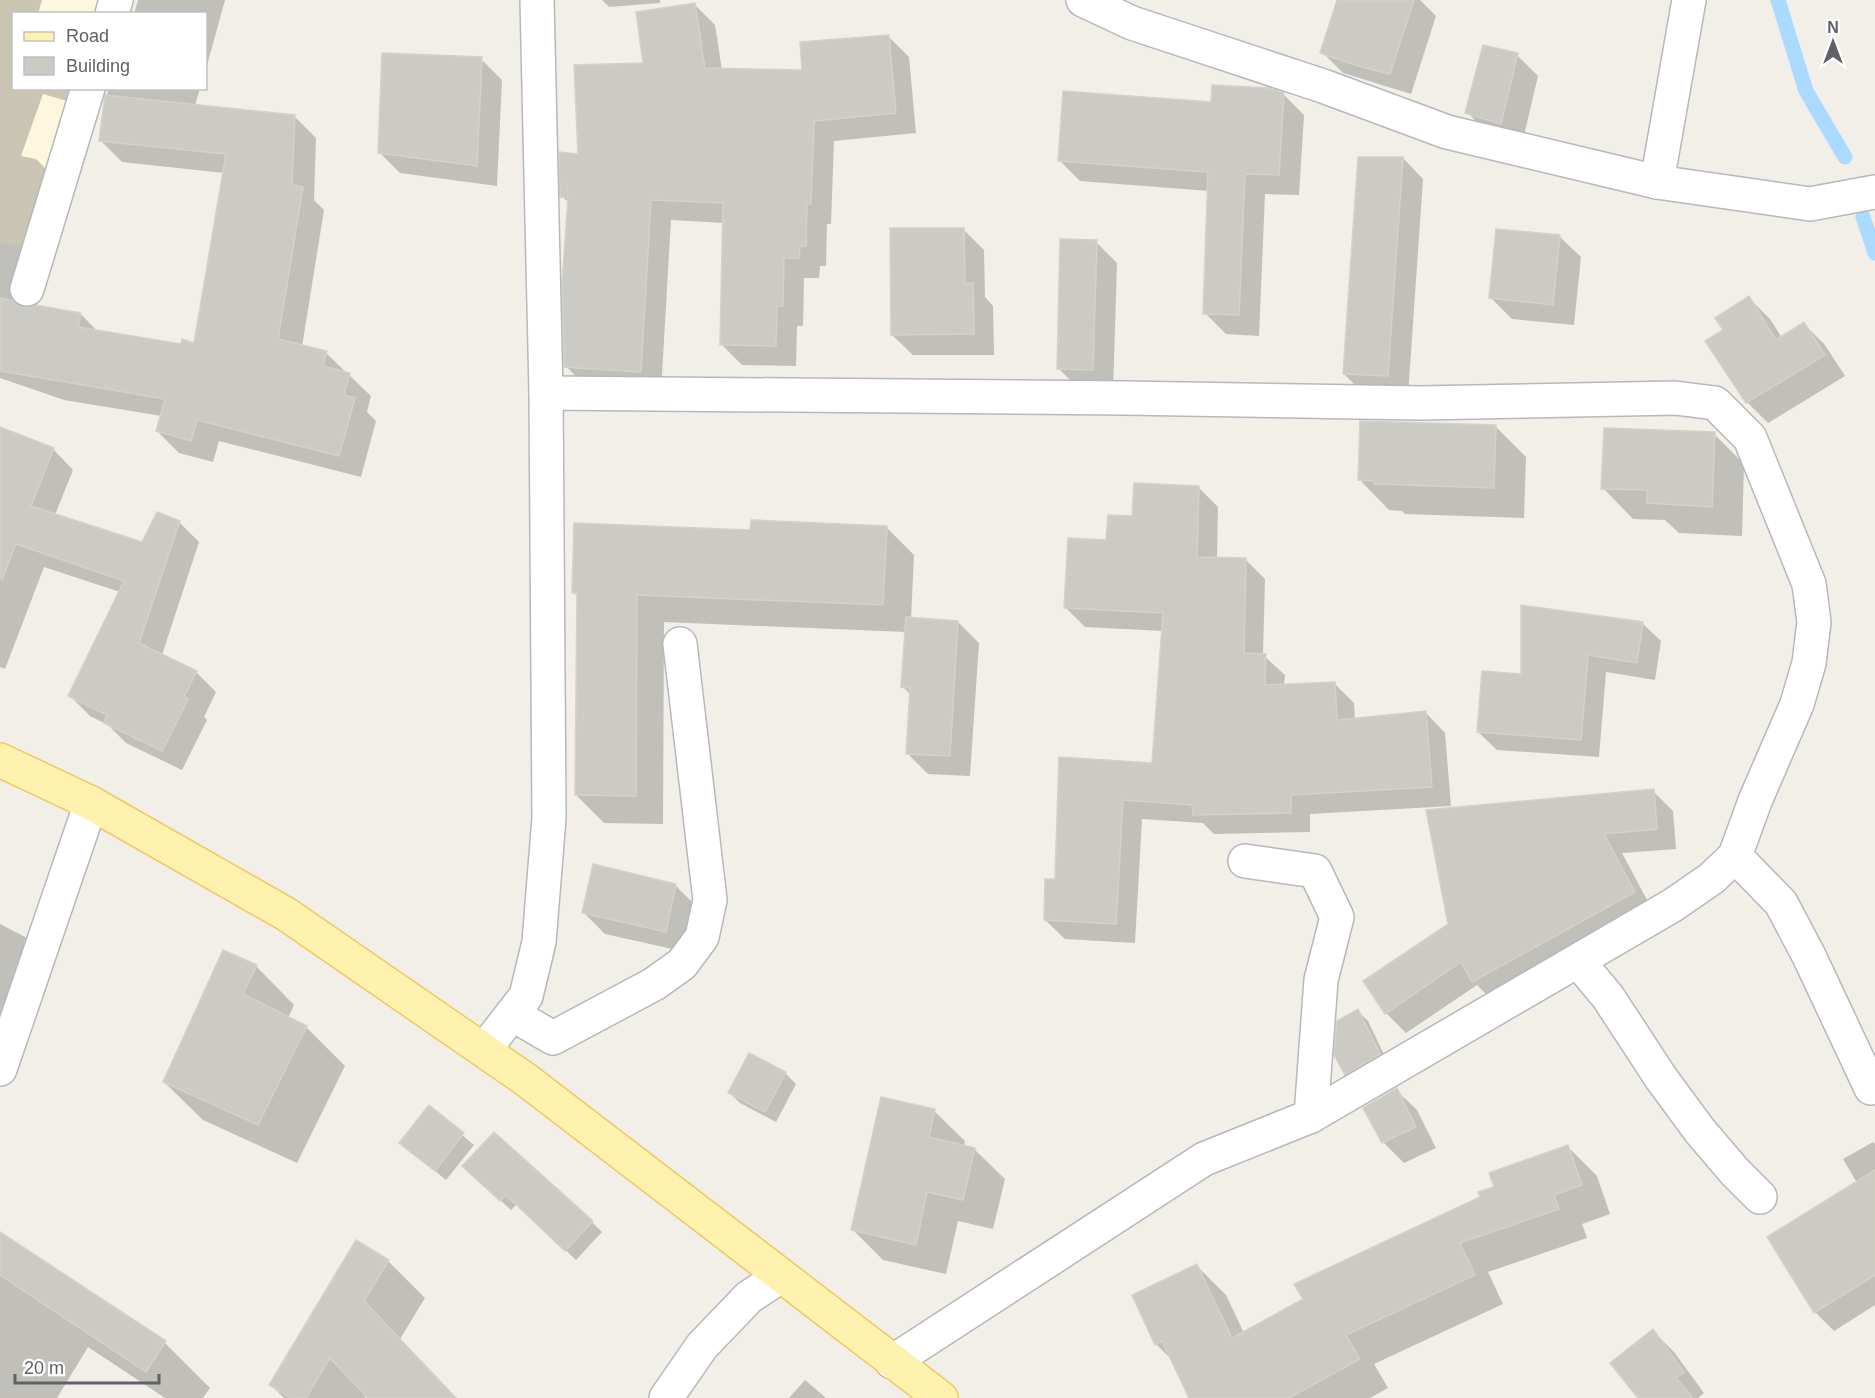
<svg xmlns="http://www.w3.org/2000/svg" width="1875" height="1398" font-family="Arial,sans-serif">
	<style>
		.commercial { fill: #fef7e0 }
		.shadow { fill: #0003; fill-rule: evenodd }
		.lines { fill: none; stroke-linecap: round; stroke-linejoin: round }
		.stream { stroke: #aadaff; stroke-width: 15 }
		.building { fill: #cccac5; stroke: #d6d1c6; stroke-width: 1.5 }
		.minor-casing { stroke: #b5b8bc; stroke-width: 36 }
		.major-casing { stroke: #f2c960; stroke-width: 36 }
		.minor { stroke: #fff; stroke-width: 33 }
		.major { stroke: #fff2af; stroke-width: 33 }
	</style>
	<rect width="100%" height="100%" fill="#f1efe8"/>
	<path class="commercial" d="M 0,0 L 99,0 L 96,13 L 14,14 L 14,88 L 75,89 L 33,245 L 0,243 Z"/>
	<g class="shadow">
		<path d="M 0,0 L 42,0 L 38,14 L 14,14 L 14,88 L 200,88 L 195,106 L 294,116 L 316,138 L 314,200 L 324,210 L 302,347 L 326,353 L 371,396 L 367,412 L 376,421 L 361,477 L 219,441 L 213,462 L 179,453 L 157,431 L 162,416 L 64,400 L 0,378 ZM 108,90 L 100,140 L 122,162 L 224,173 L 196,345 L 182,346 L 98,332 L 81,314 L 26,309 L 43,260 L 58,181 L 36,159 L 21,156 L 43,94 L 91,108 L 97,97 Z"/>
		<path d="M 138,0 L 225,0 L 206,69 L 206,14 L 134,14 Z"/>
		<path d="M 602,0 L 660,0 L 660,3 L 609,7 Z"/>
		<path d="M 1339,0 L 1420,0 L 1436,16 L 1411,94 L 1343,73 L 1322,52 Z"/>
		<path d="M 695,5 L 715,25 L 722,70 L 804,72 L 889,37 L 909,57 L 916,133 L 834,141 L 831,224 L 827,224 L 826,266 L 820,266 L 819,278 L 804,278 L 803,326 L 797,326 L 796,366 L 742,365 L 721,344 L 724,223 L 671,220 L 661,392 L 586,387 L 566,366 L 569,203 L 562,196 L 579,156 L 645,64 Z"/>
		<path d="M 1517,55 L 1538,76 L 1522,144 L 1488,133 L 1467,112 Z"/>
		<path d="M 481,59 L 502,80 L 497,186 L 400,173 L 379,152 Z"/>
		<path d="M 1283,94 L 1304,115 L 1299,195 L 1265,194 L 1259,336 L 1226,334 L 1205,313 L 1209,191 L 1080,181 L 1059,160 L 1213,104 Z"/>
		<path d="M 1403,158 L 1423,179 L 1408,396 L 1365,395 L 1344,374 Z"/>
		<path d="M 963,229 L 984,250 L 985,297 L 993,306 L 994,355 L 913,355 L 892,335 Z"/>
		<path d="M 1560,237 L 1581,257 L 1574,325 L 1512,319 L 1491,298 Z"/>
		<path d="M 1096,242 L 1117,263 L 1113,391 L 1079,389 L 1058,368 Z"/>
		<path d="M 1749,298 L 1770,319 L 1782,338 L 1804,324 L 1825,345 L 1845,376 L 1768,423 L 1747,402 L 1725,331 Z"/>
		<path d="M 1495,426 L 1526,457 L 1524,518 L 1405,514 L 1402,511 L 1389,510 L 1359,479 Z"/>
		<path d="M 1714,434 L 1744,464 L 1742,536 L 1679,533 L 1665,520 L 1633,519 L 1603,488 Z"/>
		<path d="M 53,449 L 73,470 L 55,515 L 143,544 L 179,522 L 199,542 L 162,655 L 196,672 L 216,692 L 204,717 L 207,720 L 182,770 L 126,743 L 108,725 L 90,716 L 70,696 L 120,592 L 44,567 L 5,669 L 0,667 L 0,462 Z"/>
		<path d="M 1198,487 L 1218,507 L 1217,559 L 1245,559 L 1265,579 L 1263,655 L 1285,675 L 1284,685 L 1334,683 L 1354,703 L 1355,720 L 1426,713 L 1445,733 L 1451,806 L 1310,814 L 1310,832 L 1214,834 L 1203,823 L 1142,819 L 1135,943 L 1065,939 L 1045,920 L 1057,881 L 1061,759 L 1153,765 L 1163,631 L 1085,627 L 1066,608 L 1108,542 L 1133,518 Z"/>
		<path d="M 886,527 L 914,555 L 911,619 L 958,622 L 979,643 L 970,776 L 928,774 L 907,753 L 911,695 L 903,687 L 906,632 L 664,622 L 663,824 L 604,823 L 576,795 L 578,597 L 573,592 L 752,531 Z"/>
		<path d="M 1642,623 L 1661,641 L 1655,680 L 1606,672 L 1599,757 L 1497,750 L 1478,732 L 1523,676 Z"/>
		<path d="M 1653,791 L 1673,811 L 1676,849 L 1622,853 L 1654,913 L 1493,1001 L 1477,985 L 1406,1033 L 1386,1013 Z"/>
		<path d="M 675,885 L 696,906 L 686,952 L 605,934 L 584,913 Z"/>
		<path d="M 0,924 L 25,937 L 50,961 L 0,1070 Z"/>
		<path d="M 256,966 L 294,1005 L 288,1018 L 306,1027 L 345,1066 L 297,1163 L 203,1120 L 164,1082 Z"/>
		<path d="M 1358,1011 L 1368,1021 L 1389,1065 L 1356,1084 L 1346,1074 Z"/>
		<path d="M 749,1055 L 786,1074 L 796,1084 L 776,1122 L 740,1103 L 730,1093 Z"/>
		<path d="M 1396,1090 L 1417,1110 L 1436,1148 L 1404,1163 L 1383,1142 Z"/>
		<path d="M 429,1107 L 474,1145 L 446,1180 L 401,1143 Z"/>
		<path d="M 934,1111 L 965,1141 L 964,1147 L 974,1149 L 1005,1179 L 993,1229 L 958,1221 L 946,1274 L 883,1260 L 853,1230 Z"/>
		<path d="M 1873,1142 L 1875,1144 L 1875,1305 L 1834,1331 L 1815,1312 L 1769,1238 L 1857,1183 L 1843,1159 Z"/>
		<path d="M 1568,1147 L 1597,1176 L 1610,1214 L 1582,1224 L 1587,1238 L 1488,1272 L 1503,1304 L 1374,1364 L 1388,1388 L 1370,1398 L 1190,1398 L 1173,1361 L 1156,1344 L 1197,1266 L 1226,1295 L 1244,1333 L 1482,1198 L 1496,1188 Z"/>
		<path d="M 474,1176 L 592,1222 L 602,1232 L 576,1260 L 517,1204 L 511,1210 Z"/>
		<path d="M 0,1234 L 165,1343 L 210,1388 L 203,1398 L 165,1398 L 88,1347 L 57,1398 L 0,1398 Z"/>
		<path d="M 388,1261 L 425,1298 L 400,1339 L 456,1398 L 370,1398 L 367,1394 L 365,1398 L 284,1398 L 270,1384 Z"/>
		<path d="M 1653,1331 L 1674,1352 L 1704,1393 L 1698,1398 L 1644,1398 Z"/>
		<path d="M 805,1380 L 826,1398 L 789,1398 Z"/>
	</g>
	<g class="lines">
		<g class="stream">
			<path d="M 1778,0 L 1806,91 L 1845,157"/>
			<path d="M 1863,217 L 1875,253"/>
		</g>
	</g>
	<g class="building">
		<path d="M 1337,0 L 1414,0 L 1390,74 L 1358,66 L 1320,53 Z"/>
		<path d="M 695,3 L 705,68 L 802,70 L 800,42 L 889,35 L 896,113 L 814,121 L 811,204 L 807,204 L 806,246 L 800,246 L 799,258 L 784,258 L 783,306 L 777,306 L 776,346 L 720,345 L 723,203 L 651,200 L 641,372 L 564,367 L 562,284 L 568,197 L 560,197 L 559,152 L 578,154 L 574,65 L 643,63 L 636,12 Z"/>
		<path d="M 1483,45 L 1518,53 L 1501,124 L 1465,113 Z"/>
		<path d="M 382,53 L 482,57 L 477,166 L 378,153 Z"/>
		<path d="M 1212,85 L 1269,88 L 1284,93 L 1279,175 L 1245,174 L 1239,315 L 1203,314 L 1208,172 L 1058,161 L 1063,91 L 1211,102 Z"/>
		<path d="M 105,95 L 295,115 L 292,185 L 303,187 L 278,339 L 327,351 L 323,366 L 350,373 L 344,395 L 355,398 L 339,456 L 197,420 L 191,441 L 156,431 L 165,399 L 0,371 L 0,298 L 13,301 L 22,307 L 31,307 L 36,305 L 81,313 L 78,327 L 181,344 L 182,339 L 194,343 L 226,154 L 99,141 Z"/>
		<path d="M 1358,157 L 1403,157 L 1388,376 L 1343,374 Z"/>
		<path d="M 890,228 L 964,228 L 965,283 L 973,283 L 974,334 L 891,335 Z"/>
		<path d="M 1496,229 L 1560,235 L 1553,305 L 1489,298 Z"/>
		<path d="M 1060,239 L 1097,240 L 1093,370 L 1057,369 Z"/>
		<path d="M 1749,296 L 1776,340 L 1804,322 L 1825,355 L 1746,403 L 1705,341 L 1723,330 L 1715,318 Z"/>
		<path d="M 1360,421 L 1496,425 L 1494,488 L 1374,484 L 1374,481 L 1358,480 Z"/>
		<path d="M 0,427 L 54,448 L 31,506 L 142,542 L 157,512 L 180,521 L 139,643 L 197,671 L 184,697 L 188,699 L 162,751 L 104,723 L 107,715 L 68,696 L 124,581 L 16,544 L 2,579 L 0,578 Z"/>
		<path d="M 1604,428 L 1715,432 L 1712,507 L 1647,503 L 1647,490 L 1601,489 Z"/>
		<path d="M 1134,483 L 1199,486 L 1197,557 L 1246,558 L 1244,653 L 1266,654 L 1265,685 L 1335,682 L 1337,720 L 1426,711 L 1432,787 L 1291,795 L 1291,813 L 1193,815 L 1192,805 L 1123,800 L 1116,924 L 1044,920 L 1045,879 L 1055,879 L 1059,757 L 1152,763 L 1163,613 L 1064,608 L 1068,538 L 1106,540 L 1108,515 L 1132,516 Z"/>
		<path d="M 751,520 L 887,526 L 883,605 L 637,595 L 636,796 L 575,795 L 577,593 L 572,593 L 574,523 L 750,530 Z"/>
		<path d="M 1521,605 L 1643,622 L 1637,663 L 1588,655 L 1581,740 L 1477,732 L 1482,671 L 1521,674 Z"/>
		<path d="M 906,617 L 958,621 L 950,756 L 906,754 L 910,688 L 901,687 Z"/>
		<path d="M 1654,789 L 1657,829 L 1604,834 L 1635,892 L 1472,982 L 1461,962 L 1385,1014 L 1363,981 L 1448,924 L 1426,810 Z"/>
		<path d="M 593,864 L 676,884 L 666,932 L 582,913 Z"/>
		<path d="M 223,950 L 257,965 L 243,994 L 307,1026 L 258,1125 L 163,1082 Z"/>
		<path d="M 1358,1009 L 1380,1054 L 1345,1075 L 1334,1055 L 1337,1021 Z"/>
		<path d="M 749,1053 L 786,1072 L 765,1112 L 728,1093 Z"/>
		<path d="M 1397,1088 L 1416,1127 L 1382,1143 L 1363,1108 Z"/>
		<path d="M 881,1097 L 935,1109 L 929,1137 L 975,1148 L 963,1200 L 927,1192 L 916,1245 L 851,1230 Z"/>
		<path d="M 429,1105 L 464,1133 L 435,1171 L 399,1143 Z"/>
		<path d="M 494,1132 L 593,1221 L 565,1251 L 506,1195 L 500,1201 L 462,1166 Z"/>
		<path d="M 1568,1145 L 1582,1185 L 1554,1195 L 1559,1209 L 1460,1243 L 1475,1275 L 1346,1335 L 1360,1359 L 1289,1398 L 1189,1398 L 1162,1341 L 1155,1345 L 1132,1295 L 1197,1264 L 1232,1338 L 1303,1299 L 1294,1284 L 1480,1197 L 1478,1192 L 1494,1187 L 1489,1173 Z"/>
		<path d="M 1875,1170 L 1875,1275 L 1814,1313 L 1767,1237 Z"/>
		<path d="M 0,1232 L 166,1341 L 146,1372 L 0,1275 Z"/>
		<path d="M 356,1240 L 389,1260 L 364,1301 L 456,1398 L 368,1398 L 330,1358 L 306,1398 L 291,1398 L 269,1385 Z"/>
		<path d="M 1653,1329 L 1684,1372 L 1676,1378 L 1693,1398 L 1638,1398 L 1610,1363 Z"/>
	</g>
	<g class="lines">
		<defs>
			<g id="minor">
				<path d="M 1083,0 L 1132,23 L 1323,86 L 1447,132 L 1657,182 L 1810,204 L 1875,192"/>
				<path d="M 112,14 L 116,0"/>
				<path d="M 1657,182 L 1689,0"/>
				<path d="M 27,289 L 88,88"/>
				<path d="M 546,393 L 1125,398 L 1421,403 L 1675,398 L 1715,403 L 1750,438 L 1809,584 L 1814,622 L 1809,663 L 1797,704 L 1755,801 L 1735,856 L 1712,878 L 1673,905 L 1311,1116 L 1204,1159 L 892,1362"/>
				<path d="M 1735,856 L 1781,903 L 1809,956 L 1871,1088"/>
				<path d="M 1245,861 L 1315,871 L 1337,917 L 1321,980 L 1311,1116"/>
				<path d="M 1578,961 L 1608,997 L 1661,1078 L 1700,1131 L 1735,1172 L 1760,1197"/>
				<path d="M 512,1014 L 553,1038 L 654,984 L 682,964 L 702,937 L 710,900 L 680,644"/>
				<path d="M 484,1050 L 526,996 L 539,942 L 549,818 L 546,393 L 537,0"/>
				<path d="M 0,1069 L 91,803"/>
				<path d="M 666,1398 L 702,1346 L 749,1297 L 781,1276"/>
			</g>
			<path id="major" d="M 0,760 L 91,803 L 286,914 L 525,1079 L 941,1398"/>
		</defs>
		<use href="#minor" class="minor-casing"/>
		<use href="#major" class="major-casing"/>
		<use href="#minor" class="minor"/>
		<use href="#major" class="major"/>
	</g>
	<rect x="12" y="12" width="195" height="78" fill="#ffffff" stroke="#bfc1c3" stroke-width="1.5"/>
	<rect x="24" y="32" width="30" height="9" fill="#fff2af" stroke="#bfc1c3" stroke-width="1.5"/>
	<text x="66" y="42" font-size="18" fill="#5f6368">Road</text>
	<rect x="24" y="57" width="30" height="18" fill="#cccac5" stroke="#bfc1c3" stroke-width="1.5"/>
	<text x="66" y="72" font-size="18" fill="#5f6368">Building</text>
	<g transform="translate(1833 42)" stroke="#ffffff" stroke-width="4.5" paint-order="stroke">
	<path d="M0-4.5L10 22L0 15L-10 22Z" fill="#5f6368"/>
	<text y="-9" font-size="16" font-weight="bold" text-anchor="middle" fill="#5f6368">N</text>
	</g>
	<path d="M15 1374v9h144v-9" fill="none" stroke="#5f6368" stroke-width="3"/>
	<text x="24" y="1374" font-size="18" fill="#5f6368" stroke="#ffffff" stroke-width="4.5" paint-order="stroke">20 m</text>
</svg>
